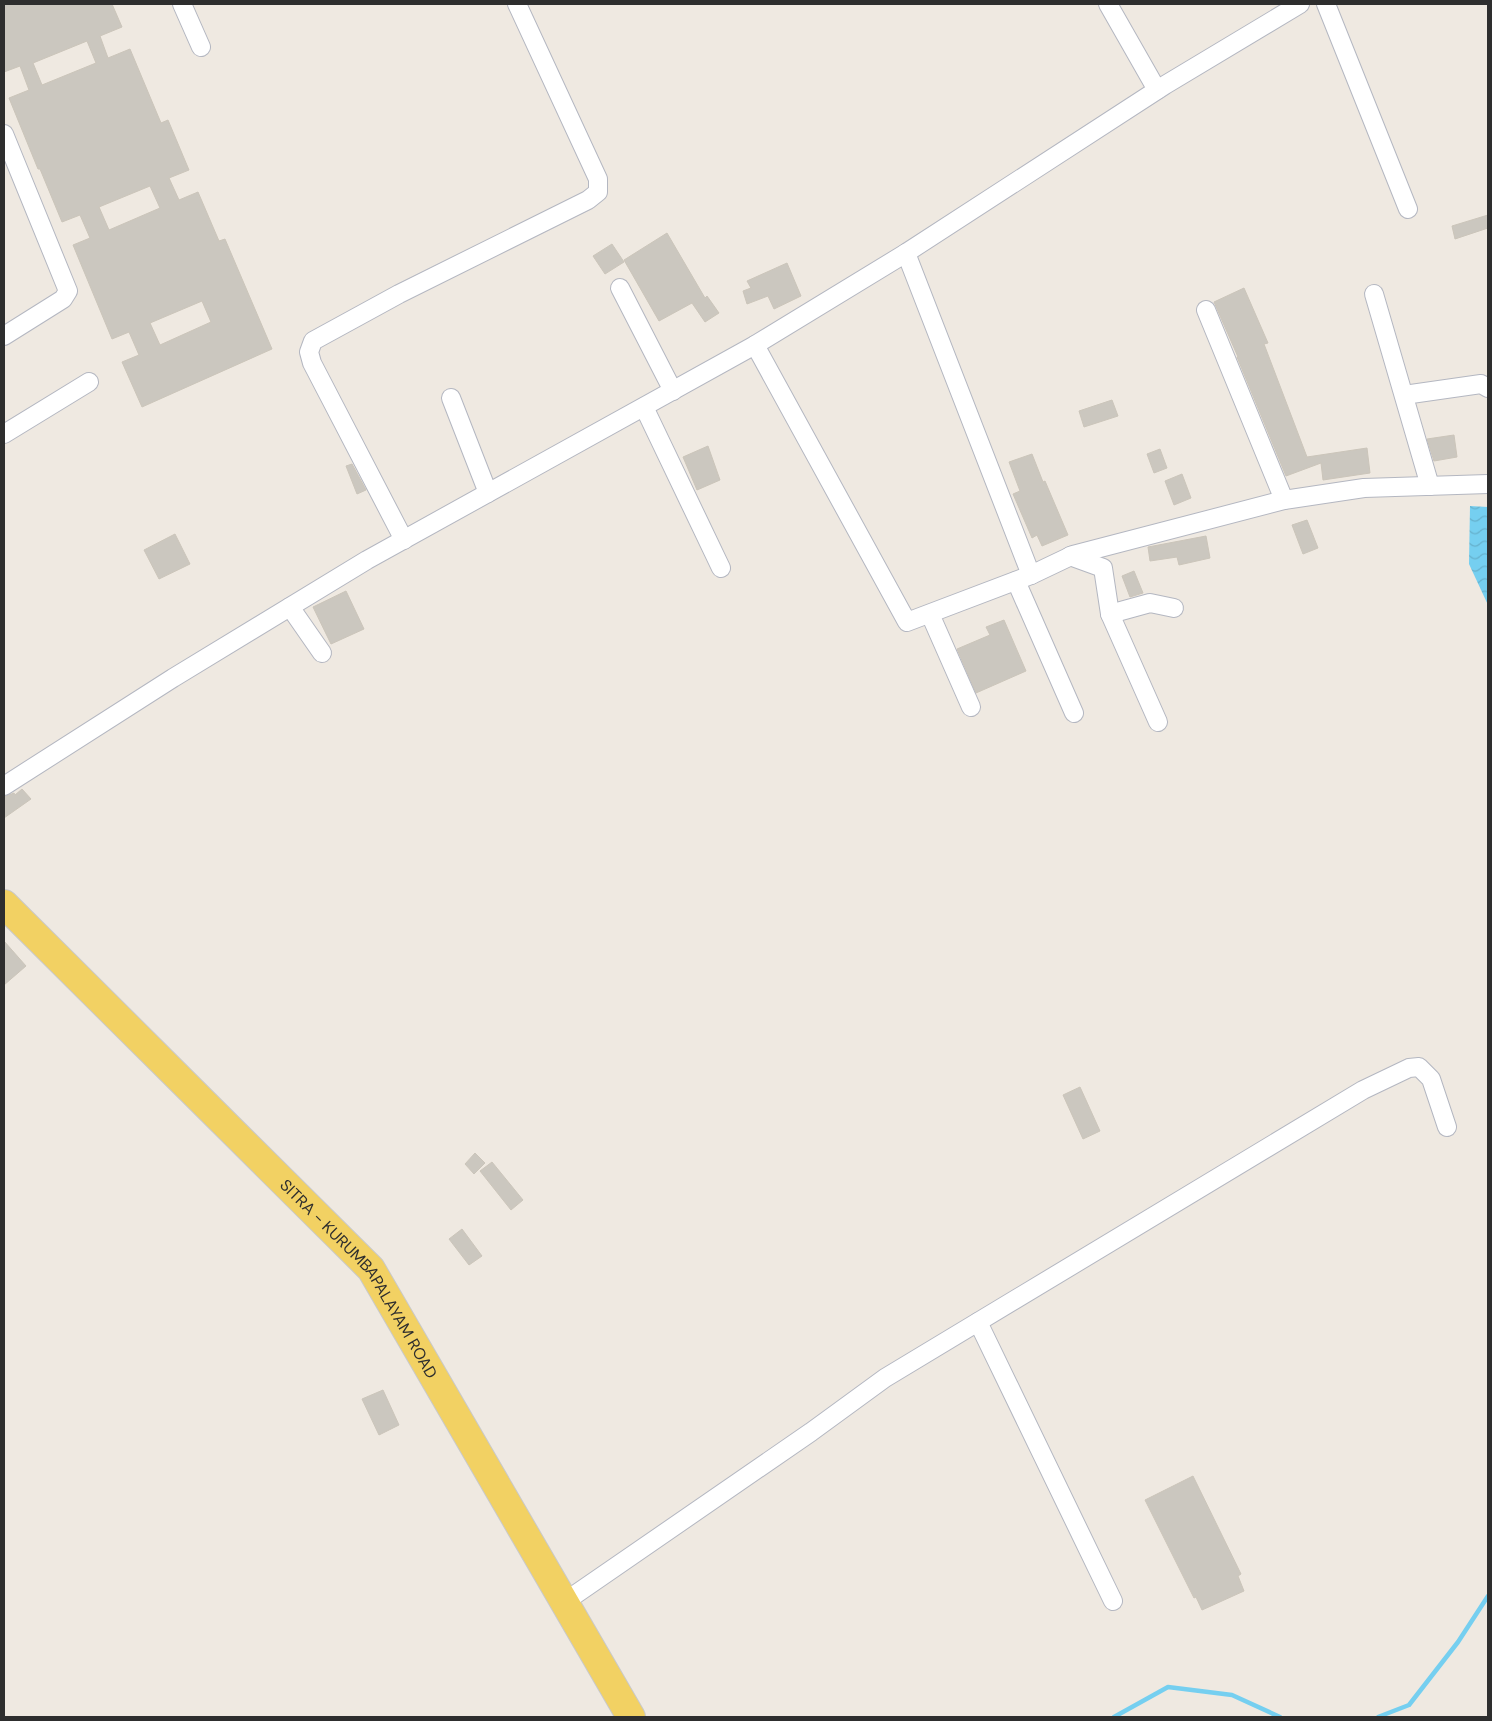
<svg xmlns="http://www.w3.org/2000/svg" width="1492" height="1721" font-family="'DM Sans',sans-serif">
	<style>
		.water { fill: url(#water-waves) }
		.lines { fill: none; stroke-linecap: round; stroke-linejoin: round }
		.stream { stroke: #75cff0; stroke-width: 4.5 }
		.building { fill: #cbc7bf; stroke: #cbc5ba; fill-rule: evenodd }
		.street-casing { stroke: #b4b7c1; stroke-width: 20 }
		.primary-casing { stroke: #c9c9c9; stroke-width: 30 }
		.street { stroke: #fff; stroke-width: 18 }
		.primary { stroke: #f2d163; stroke-width: 28 }
		.labels { text-anchor: middle; stroke-width: 5; stroke-linejoin: round; paint-order: stroke }
		.street-label { font-size: 16px; fill: #2e2e2e; stroke: #fff }
	</style>
	<defs>
		<pattern id="water-waves" width="16" height="10" patternUnits="userSpaceOnUse" patternTransform="scale(1.25)"><rect width="16" height="10" fill="#75cff0"/><path d="M0 5q4-4 8 0t8 0" fill="none" stroke="#66b2ce"/></pattern>
	</defs>
	<rect width="100%" height="100%" fill="#efe9e1"/>
	<path class="water" d="M 1470,506 L 1488,507 L 1488,605 L 1469,564 Z"/>
	<g class="lines">
		<g class="stream">
			<path d="M 1114,1717 L 1168,1687 L 1232,1695 L 1280,1717"/>
			<path d="M 1378,1717 L 1409,1705 L 1458,1642 L 1488,1596"/>
		</g>
	</g>
	<g class="building">
		<path d="M 4,4 L 112,4 L 122,27 L 100,36 L 108,58 L 130,49 L 161,123 L 168,120 L 189,170 L 169,178 L 179,200 L 198,192 L 219,241 L 225,239 L 272,349 L 142,407 L 122,362 L 139,355 L 129,332 L 112,339 L 73,245 L 90,238 L 80,215 L 62,222 L 40,169 L 38,169 L 9,98 L 29,90 L 20,66 L 4,72 ZM 87,41 L 96,63 L 42,85 L 33,63 ZM 150,186 L 160,208 L 109,230 L 99,207 ZM 202,301 L 211,322 L 160,345 L 150,323 Z"/>
		<path d="M 1488,215 L 1488,228 L 1455,239 L 1452,226 Z"/>
		<path d="M 667,233 L 705,298 L 707,296 L 719,313 L 705,322 L 692,303 L 659,321 L 624,260 Z"/>
		<path d="M 612,244 L 624,262 L 605,274 L 593,256 Z"/>
		<path d="M 787,263 L 801,296 L 774,309 L 768,296 L 747,304 L 743,291 L 751,288 L 747,281 Z"/>
		<path d="M 1244,288 L 1268,343 L 1264,344 L 1307,457 L 1367,448 L 1370,473 L 1323,480 L 1321,463 L 1286,476 L 1237,357 L 1238,357 L 1214,302 Z"/>
		<path d="M 1112,400 L 1118,416 L 1084,427 L 1079,411 Z"/>
		<path d="M 1454,435 L 1457,457 L 1434,461 L 1427,439 Z"/>
		<path d="M 708,446 L 720,480 L 697,490 L 683,457 Z"/>
		<path d="M 1160,449 L 1167,468 L 1154,473 L 1147,454 Z"/>
		<path d="M 1032,454 L 1043,482 L 1045,481 L 1068,535 L 1042,546 L 1037,535 L 1032,538 L 1013,494 L 1020,491 L 1009,462 Z"/>
		<path d="M 352,464 L 366,490 L 357,494 L 346,466 Z"/>
		<path d="M 1182,474 L 1191,498 L 1174,505 L 1165,481 Z"/>
		<path d="M 1307,520 L 1318,548 L 1303,554 L 1292,525 Z"/>
		<path d="M 175,534 L 190,564 L 159,579 L 144,550 Z"/>
		<path d="M 1206,536 L 1210,558 L 1179,565 L 1177,557 L 1150,561 L 1148,547 Z"/>
		<path d="M 1134,571 L 1143,593 L 1130,597 L 1122,576 Z"/>
		<path d="M 346,591 L 364,629 L 331,644 L 313,607 Z"/>
		<path d="M 1004,620 L 1026,671 L 976,693 L 957,649 L 990,635 L 986,627 Z"/>
		<path d="M 22,789 L 31,799 L 4,818 L 4,797 L 14,793 L 15,795 Z"/>
		<path d="M 4,941 L 26,966 L 4,985 Z"/>
		<path d="M 1080,1087 L 1100,1131 L 1083,1139 L 1063,1095 Z"/>
		<path d="M 475,1153 L 485,1163 L 474,1174 L 465,1164 Z"/>
		<path d="M 492,1162 L 523,1200 L 511,1210 L 480,1171 Z"/>
		<path d="M 462,1229 L 482,1256 L 469,1265 L 449,1239 Z"/>
		<path d="M 383,1390 L 399,1425 L 379,1435 L 362,1399 Z"/>
		<path d="M 1193,1476 L 1241,1574 L 1238,1576 L 1244,1591 L 1202,1610 L 1196,1597 L 1194,1598 L 1145,1500 Z"/>
	</g>
	<g class="lines">
		<defs>
			<g id="street">
				<path d="M 182,4 L 201,47"/>
				<path d="M 1108,4 L 1157,90"/>
				<path d="M 1326,4 L 1408,209"/>
				<path d="M 4,134 L 68,291 L 63,299 L 4,336"/>
				<path d="M 906,253 L 1031,575"/>
				<path d="M 620,288 L 673,391"/>
				<path d="M 1374,294 L 1430,486"/>
				<path d="M 1206,310 L 1284,500"/>
				<path d="M 755,345 L 906,253 L 1165,85 L 1300,4"/>
				<path d="M 1404,395 L 1481,384 L 1488,388"/>
				<path d="M 451,398 L 488,493"/>
				<path d="M 644,407 L 721,568"/>
				<path d="M 4,434 L 89,382"/>
				<path d="M 404,540 L 312,363 L 309,352 L 313,341 L 399,294 L 588,200 L 598,192 L 598,179 L 517,4"/>
				<path d="M 1070,556 L 1103,568 L 1110,614 L 1158,722"/>
				<path d="M 1016,581 L 1074,713"/>
				<path d="M 290,607 L 322,653"/>
				<path d="M 930,614 L 971,707"/>
				<path d="M 1110,614 L 1150,603 L 1174,608"/>
				<path d="M 4,786 L 173,678 L 367,560 L 755,345 L 907,622 L 1031,575 L 1073,555 L 1284,500 L 1364,488 L 1488,484"/>
				<path d="M 978,1322 L 1113,1601"/>
				<path d="M 563,1603 L 811,1432 L 885,1378 L 1363,1090 L 1409,1068 L 1419,1067 L 1431,1079 L 1447,1127"/>
			</g>
			<g id="primary">
				<path id="s1" d="M 4,904 L 371,1269 L 631,1717"/>
			</g>
		</defs>
		<use href="#street" class="street-casing"/>
		<use href="#primary" class="primary-casing"/>
		<use href="#street" class="street"/>
		<use href="#primary" class="primary"/>
	</g>
	<g class="labels">
		<g class="street-label">
			<text dy="6" stroke="none"><textPath href="#s1" startOffset="518">SITRA - KURUMBAPALAYAM ROAD</textPath></text>
		</g>
	</g>
	<rect width="1492" height="1721" fill="none" stroke="#2e2e2e" stroke-width="10"/>
</svg>
